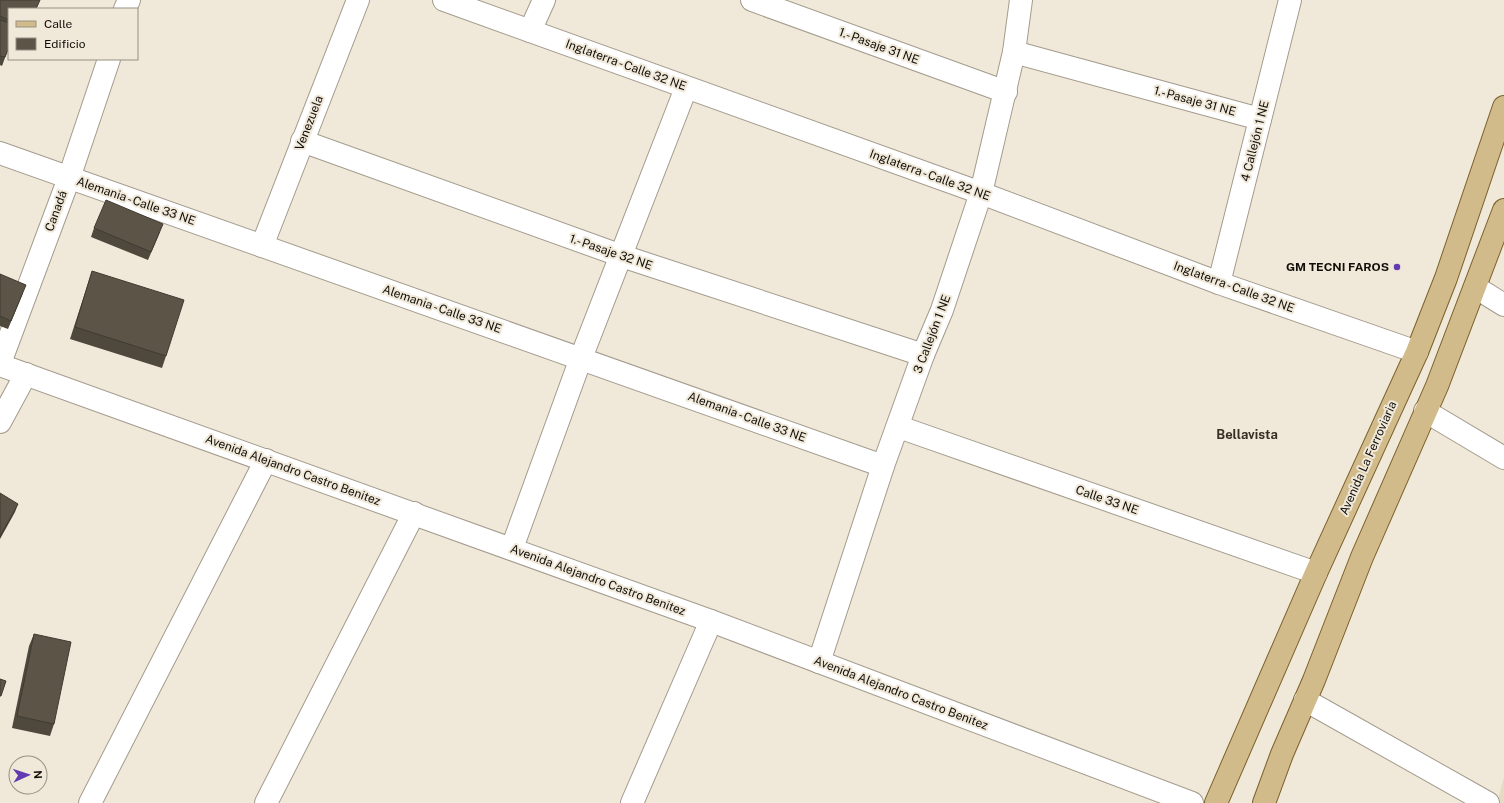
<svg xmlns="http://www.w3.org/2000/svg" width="1504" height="803" font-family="'Public Sans',sans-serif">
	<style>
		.built { fill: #e6dac4 }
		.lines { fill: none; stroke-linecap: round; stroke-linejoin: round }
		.minor-casing { stroke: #a39b8d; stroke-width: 24 }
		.major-casing { stroke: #7b612b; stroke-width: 24 }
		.minor { stroke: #fff; stroke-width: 22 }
		.major { stroke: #d2bb8b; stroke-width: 22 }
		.wall { fill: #4e483d }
		.shaded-wall { fill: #403b32 }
		.building { fill: #5b5447; stroke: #403b32 }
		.poi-dot { fill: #623bb3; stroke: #f0e8d8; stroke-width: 1.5 }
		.labels { text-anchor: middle; stroke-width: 4; stroke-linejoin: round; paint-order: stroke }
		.street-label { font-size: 12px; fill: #110e09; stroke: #f0e8d8 }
		.poi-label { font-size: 12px; font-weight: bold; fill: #110e09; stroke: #f0e8d8; text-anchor: end }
		.neighbourhood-label { font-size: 13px; font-weight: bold; fill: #362f23; stroke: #f0e8d8 }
	</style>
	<rect width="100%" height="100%" fill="#f0e8d8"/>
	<path class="built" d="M 1504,777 L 1504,803 L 1497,803 Z"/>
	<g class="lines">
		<defs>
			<g id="minor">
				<path d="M 444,0 L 981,193 L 1219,283 L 1417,352"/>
				<path d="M 752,0 L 1006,92"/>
				<path d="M 125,9 L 129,0"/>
				<path d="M 530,31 L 544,0"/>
				<path d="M 1014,52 L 1260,119"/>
				<path d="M 302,141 L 622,256 L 923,355"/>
				<path d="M 0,153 L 883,466"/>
				<path d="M 262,246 L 358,0"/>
				<path d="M 1219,283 L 1290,0"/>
				<path d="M 1475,287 L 1504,305"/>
				<path d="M 0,363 L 69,178 L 109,59"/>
				<path d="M 0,365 L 711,621 L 1192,803"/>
				<path d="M 1425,411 L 1504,458"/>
				<path d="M 0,422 L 26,374"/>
				<path d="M 899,427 L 1316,573"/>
				<path d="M 512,548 L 581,358 L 686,88"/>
				<path d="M 819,662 L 883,466 L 923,355 L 942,310 L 981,193 L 1014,52 L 1021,0"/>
				<path d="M 1305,700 L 1488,803"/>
				<path d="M 90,803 L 266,460"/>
				<path d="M 266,803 L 414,513"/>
				<path d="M 632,803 L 711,621"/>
			</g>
			<g id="major">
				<path d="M 1216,803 L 1316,573 L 1417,352 L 1446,278 L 1504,107"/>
				<path d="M 1264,803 L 1282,754 L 1314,680 L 1362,557 L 1437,386 L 1504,210"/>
			</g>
		</defs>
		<use href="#minor" class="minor-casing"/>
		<use href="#major" class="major-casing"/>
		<use href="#minor" class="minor"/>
		<use href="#major" class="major"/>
	</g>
	<g class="wall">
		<path d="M 0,0 L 9,9 L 9,47 L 2,66 L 0,65 Z"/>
		<path d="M 94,228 L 160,232 L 148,260 L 91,237 Z"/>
		<path d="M 92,271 L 166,356 L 162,368 L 70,339 Z"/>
		<path d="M 0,274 L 23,293 L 8,329 L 0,326 Z"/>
		<path d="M 34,634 L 54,724 L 50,736 L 12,728 L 29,646 Z"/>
	</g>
	<path class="shaded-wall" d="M 18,504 L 15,512 L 0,539 L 0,536 Z"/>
	<g class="building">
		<path d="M 0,0 L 40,0 L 36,9 L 9,9 L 9,20 L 0,16 Z"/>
		<path d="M 0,20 L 9,23 L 9,47 L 5,57 L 0,56 Z"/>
		<path d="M 106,200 L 163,224 L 151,252 L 94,228 Z"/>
		<path d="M 92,271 L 184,300 L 166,356 L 75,327 Z"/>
		<path d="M 0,274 L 26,285 L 11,321 L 0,316 Z"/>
		<path d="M 0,493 L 18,504 L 0,536 Z"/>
		<path d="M 34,634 L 71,642 L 54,724 L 17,716 Z"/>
		<path d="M 0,679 L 6,681 L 1,696 L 0,696 Z"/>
	</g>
	<circle class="poi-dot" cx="1397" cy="267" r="4"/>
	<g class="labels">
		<g class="street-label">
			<text transform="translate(879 46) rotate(20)" y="4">1.- Pasaje 31 NE</text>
			<text transform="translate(626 65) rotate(20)" y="4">Inglaterra - Calle 32 NE</text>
			<text transform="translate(1195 101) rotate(15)" y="4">1.- Pasaje 31 NE</text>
			<text transform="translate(309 123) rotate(-69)" y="4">Venezuela</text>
			<text transform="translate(1255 141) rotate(-76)" y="4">4 Callejón 1 NE</text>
			<text transform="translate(930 175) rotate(20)" y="4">Inglaterra - Calle 32 NE</text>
			<text transform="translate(136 201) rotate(19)" y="4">Alemania - Calle 33 NE</text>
			<text transform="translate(56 211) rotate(-70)" y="4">Canadá</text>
			<text transform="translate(611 252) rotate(19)" y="4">1.- Pasaje 32 NE</text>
			<text transform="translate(1234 287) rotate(20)" y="4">Inglaterra - Calle 32 NE</text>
			<text transform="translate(442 309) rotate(19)" y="4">Alemania - Calle 33 NE</text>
			<text transform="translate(932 334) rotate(-69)" y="4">3 Callejón 1 NE</text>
			<text transform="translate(747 417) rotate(20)" y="4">Alemania - Calle 33 NE</text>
			<text transform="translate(1368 458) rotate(-66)" y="4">Avenida La Ferroviaria</text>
			<text transform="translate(293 470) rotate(20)" y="4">Avenida Alejandro Castro Benitez</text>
			<text transform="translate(1107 500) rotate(19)" y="4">Calle 33 NE</text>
			<text transform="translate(598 580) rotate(20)" y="4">Avenida Alejandro Castro Benitez</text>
			<text transform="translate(901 693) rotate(21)" y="4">Avenida Alejandro Castro Benitez</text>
		</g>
		<g class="poi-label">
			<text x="1389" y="271">GM TECNI FAROS</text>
		</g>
		<g class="neighbourhood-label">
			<text x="1247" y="439">Bellavista</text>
		</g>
	</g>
	<rect x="8" y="8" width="130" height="52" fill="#f0e8d8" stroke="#979185"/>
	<rect x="16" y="21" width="20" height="6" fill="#d2bb8b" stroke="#979185"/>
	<text x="44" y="28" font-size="12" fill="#110e09">Calle</text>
	<rect x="16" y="38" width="20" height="12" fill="#5b5447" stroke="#979185"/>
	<text x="44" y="48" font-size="12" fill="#110e09">Edificio</text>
	<g transform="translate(28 775) rotate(87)"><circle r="19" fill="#f0e8d8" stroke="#979185"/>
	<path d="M0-3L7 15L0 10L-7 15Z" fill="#623bb3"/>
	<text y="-6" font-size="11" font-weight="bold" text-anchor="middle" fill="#110e09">N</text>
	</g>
</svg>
